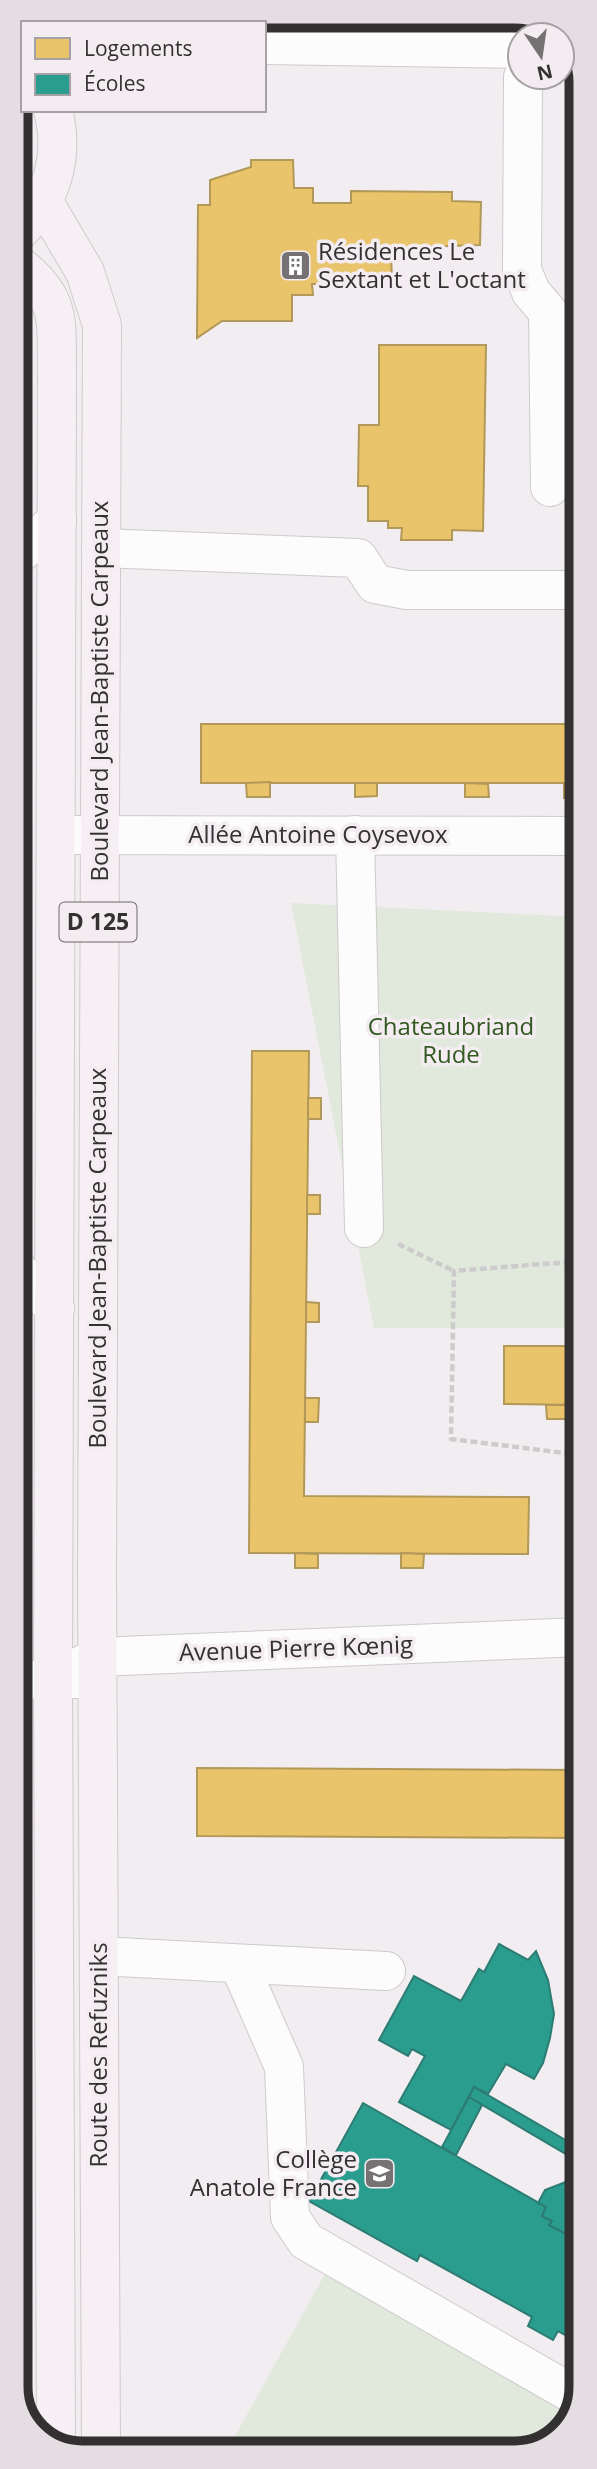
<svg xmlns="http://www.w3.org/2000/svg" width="597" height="2469" font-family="'Open Sans',sans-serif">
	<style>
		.green { fill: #e0e9db }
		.homes { fill: #e9c46a; stroke: #b29859; stroke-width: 2 }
		.schools { fill: #2a9d8f; stroke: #2d7c73; stroke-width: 2 }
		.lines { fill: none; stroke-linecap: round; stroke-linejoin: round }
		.minor-casing { stroke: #cecacc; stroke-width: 40 }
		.major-casing { stroke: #cdcbcc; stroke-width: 40 }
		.path { stroke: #cecbcd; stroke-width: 4.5; stroke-dasharray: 7 3.5; stroke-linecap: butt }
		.minor { stroke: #fdfcfd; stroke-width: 38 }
		.major { stroke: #f6f0f4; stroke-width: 38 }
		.tram { stroke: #cbcacb; stroke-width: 2 }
		.labels { text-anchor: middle; stroke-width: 7; stroke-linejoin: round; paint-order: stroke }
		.shield { fill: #f3ecf0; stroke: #6d686b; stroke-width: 2 }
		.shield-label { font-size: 23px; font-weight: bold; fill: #333032 }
		.poi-label { font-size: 24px; fill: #333032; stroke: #f3ecf0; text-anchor: start }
		.street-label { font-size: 24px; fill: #333032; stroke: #f3ecf0 }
		.park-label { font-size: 24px; fill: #325920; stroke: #f3ecf0 }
		.rim { fill: none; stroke: #333032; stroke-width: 9 }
	</style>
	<rect width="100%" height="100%" fill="#f2edf0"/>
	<g class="green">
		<path d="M 291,903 L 580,917 L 581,1328 L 374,1328 Z"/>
		<path d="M 325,2274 L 567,2407 L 550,2439 L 527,2452 L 260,2452 L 234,2438 Z"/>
	</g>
	<g class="homes">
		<path d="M 251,160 L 293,160 L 294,188 L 313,188 L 313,203 L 351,203 L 351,191 L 452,192 L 452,201 L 481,202 L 480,245 L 391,248 L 392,284 L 312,284 L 313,295 L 292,295 L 292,321 L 222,321 L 197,338 L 198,205 L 210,205 L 210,180 L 251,167 Z"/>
		<path d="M 379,345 L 486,345 L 483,531 L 452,530 L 452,540 L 401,540 L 402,528 L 388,528 L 388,521 L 368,521 L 368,486 L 358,486 L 359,425 L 379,425 Z"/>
		<rect x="201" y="724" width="379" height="59"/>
		<path d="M 270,782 L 270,797 L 247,797 L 246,783 Z"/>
		<path d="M 355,783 L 377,783 L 377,796 L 355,797 Z"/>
		<path d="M 465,783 L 488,784 L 489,797 L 465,797 Z"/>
		<path d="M 580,783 L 580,798 L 564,798 L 564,784 Z"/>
		<path d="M 252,1051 L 309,1051 L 304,1496 L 529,1497 L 528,1554 L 249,1553 Z"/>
		<rect x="308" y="1098" width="13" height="21"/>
		<rect x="307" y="1195" width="13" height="19"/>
		<path d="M 306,1302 L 319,1303 L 319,1322 L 306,1322 Z"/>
		<path d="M 504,1346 L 581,1346 L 581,1405 L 504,1404 Z"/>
		<path d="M 305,1398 L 319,1398 L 318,1422 L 305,1422 Z"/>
		<path d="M 546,1405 L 579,1405 L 579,1419 L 547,1419 Z"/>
		<path d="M 295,1553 L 318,1554 L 318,1568 L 295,1568 Z"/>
		<path d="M 401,1553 L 424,1554 L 423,1568 L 401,1568 Z"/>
		<path d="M 197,1768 L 581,1770 L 581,1838 L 197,1836 Z"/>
	</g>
	<g class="schools">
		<path d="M 499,1944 L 528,1960 L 536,1951 L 548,1980 L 554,2014 L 550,2038 L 543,2063 L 534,2079 L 506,2064 L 488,2094 L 474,2087 L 451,2130 L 399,2102 L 425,2056 L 412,2049 L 408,2056 L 379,2040 L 414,1976 L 461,2001 L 479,1969 L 484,1972 Z"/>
		<path d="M 474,2087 L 581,2149 L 581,2163 L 469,2097 Z"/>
		<path d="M 469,2097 L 482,2105 L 456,2155 L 442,2147 Z"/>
		<path d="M 363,2103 L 546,2207 L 542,2216 L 552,2221 L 549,2225 L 581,2242 L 581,2355 L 575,2352 L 580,2343 L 558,2331 L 553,2340 L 528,2326 L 532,2317 L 420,2255 L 417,2261 L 309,2201 Z"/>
		<path d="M 581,2176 L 581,2242 L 549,2225 L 552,2221 L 542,2216 L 546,2207 L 538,2203 L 545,2190 Z"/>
	</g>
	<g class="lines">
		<defs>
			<g id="minor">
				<path d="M 264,45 L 520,49"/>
				<path d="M 562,50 L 569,50"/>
				<path d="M 523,77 L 522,270 L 531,292 L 548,312 L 550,487"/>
				<path d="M 101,548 L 358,558 L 375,584 L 407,590 L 571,590"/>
				<path d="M 16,557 L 57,520"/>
				<path d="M 56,835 L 580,836"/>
				<path d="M 355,835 L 364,1228"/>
				<path d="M 16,1268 L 55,1309"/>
				<path d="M 17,1680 L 77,1679"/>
				<path d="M 53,1680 L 97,1657 L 581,1637"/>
				<path d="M 99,1956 L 386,1971"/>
				<path d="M 239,1964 L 284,2067 L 290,2217 L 306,2241 L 578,2397"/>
			</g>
			<g id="major">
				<path d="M 43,201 L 85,272 L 102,325 L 97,1571 L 101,2453"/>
				<path d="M 16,234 C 52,201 65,157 53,110"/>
				<path d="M 16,263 C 63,299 56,320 57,375 L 53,1680 L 56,2444"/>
			</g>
		</defs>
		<use href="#minor" class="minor-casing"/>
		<use href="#major" class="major-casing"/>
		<g class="path">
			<path d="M 141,23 L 143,16"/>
			<path d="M 398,1244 L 454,1271"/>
			<path d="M 581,1261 L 454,1271 L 451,1439 L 581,1455"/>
		</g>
		<use href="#minor" class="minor"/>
		<use href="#major" class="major"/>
		<path class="tram" d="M 279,16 L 524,17"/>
	</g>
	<defs>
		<symbol id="building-square" viewBox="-11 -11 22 22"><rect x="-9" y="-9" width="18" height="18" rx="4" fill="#767274" stroke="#f3ecf0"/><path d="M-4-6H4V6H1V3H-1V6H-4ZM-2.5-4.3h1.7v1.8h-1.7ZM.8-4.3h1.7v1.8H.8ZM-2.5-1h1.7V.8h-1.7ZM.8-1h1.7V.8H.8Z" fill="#fff"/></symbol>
		<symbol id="school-square" viewBox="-11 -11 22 22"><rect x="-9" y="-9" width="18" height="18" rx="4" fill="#767274" stroke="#f3ecf0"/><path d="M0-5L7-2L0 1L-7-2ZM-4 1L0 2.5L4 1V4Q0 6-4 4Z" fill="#fff"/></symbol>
	</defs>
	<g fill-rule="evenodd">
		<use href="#building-square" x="278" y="248" width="35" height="35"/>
		<use href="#school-square" x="362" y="2156" width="35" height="35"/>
	</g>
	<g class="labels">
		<rect class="shield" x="59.5" y="902.5" width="77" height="39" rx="5"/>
		<g class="shield-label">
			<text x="98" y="930">D 125</text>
		</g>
		<g class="poi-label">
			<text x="318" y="260">Résidences Le<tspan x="318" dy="28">Sextant et L'octant</tspan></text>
			<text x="357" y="2168" text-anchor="end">Collège<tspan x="357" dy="28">Anatole France</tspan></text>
		</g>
		<g class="street-label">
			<text transform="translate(100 691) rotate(-90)" y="8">Boulevard Jean-Baptiste Carpeaux</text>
			<text x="318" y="843">Allée Antoine Coysevox</text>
			<text transform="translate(98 1258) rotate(-90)" y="8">Boulevard Jean-Baptiste Carpeaux</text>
			<text transform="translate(296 1649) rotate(-2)" y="8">Avenue Pierre Kœnig</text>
			<text transform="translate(99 2055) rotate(-90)" y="8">Route des Refuzniks</text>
		</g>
		<g class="park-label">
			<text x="451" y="1035">Chateaubriand<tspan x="451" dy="28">Rude</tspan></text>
		</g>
	</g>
	<path d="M0 0H597V2469H0ZM82 28H515A54 54 0 0 1 569 82V2387A54 54 0 0 1 515 2441H82A54 54 0 0 1 28 2387V82A54 54 0 0 1 82 28Z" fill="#e4dde1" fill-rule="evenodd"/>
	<path class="rim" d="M82 28H515A54 54 0 0 1 569 82V2387A54 54 0 0 1 515 2441H82A54 54 0 0 1 28 2387V82A54 54 0 0 1 82 28Z"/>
	<rect x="21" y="21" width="245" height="91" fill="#f3ecf0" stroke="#a6a1a4" stroke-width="2"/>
	<rect x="35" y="38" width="35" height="21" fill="#e9c46a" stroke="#a6a1a4" stroke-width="2"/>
	<text x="84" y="56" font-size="21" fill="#333032">Logements</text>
	<rect x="35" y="74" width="35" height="21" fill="#2a9d8f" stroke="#a6a1a4" stroke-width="2"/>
	<text x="84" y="91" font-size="21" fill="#333032">Écoles</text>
	<g transform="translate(541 56) rotate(167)"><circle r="33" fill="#f3ecf0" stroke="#a6a1a4" stroke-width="2"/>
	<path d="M0-5L12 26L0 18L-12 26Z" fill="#767274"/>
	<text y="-10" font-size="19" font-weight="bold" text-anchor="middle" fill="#333032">N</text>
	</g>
</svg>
